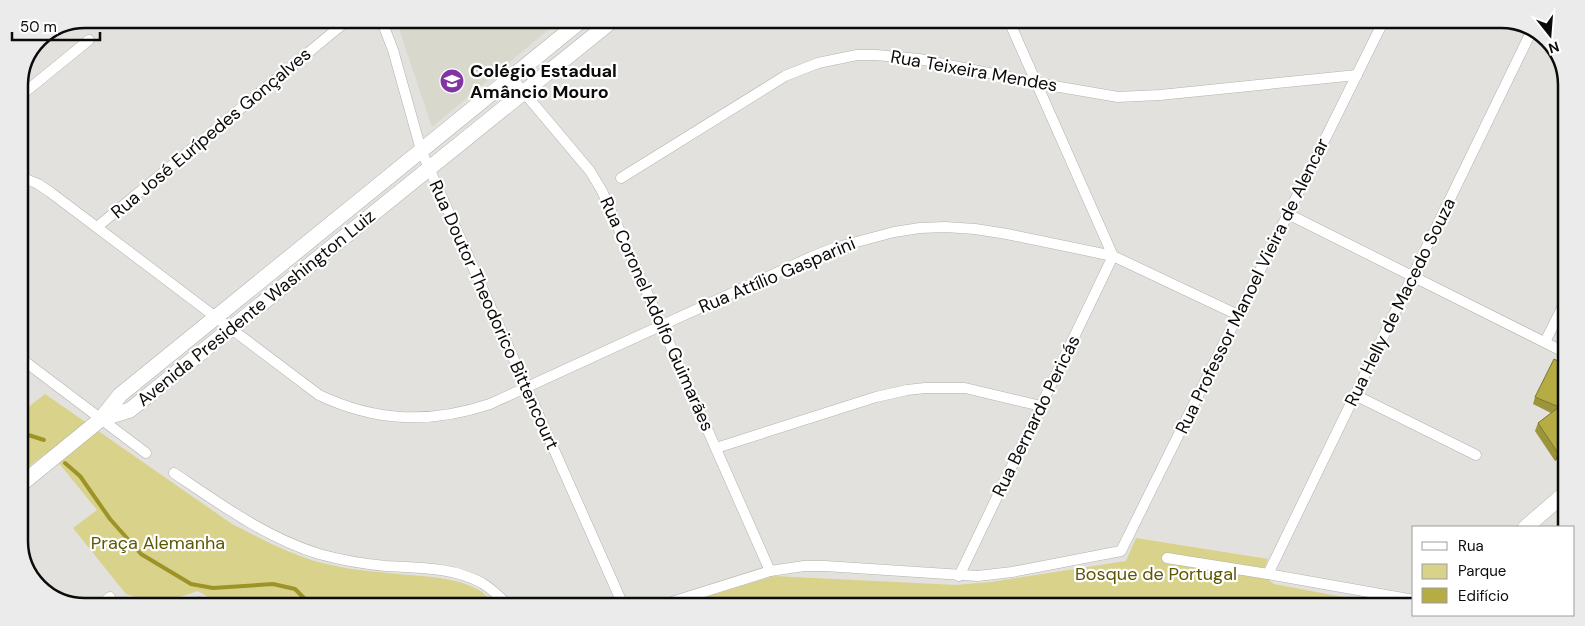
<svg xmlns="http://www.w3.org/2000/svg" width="1585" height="626" font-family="'DM Sans',sans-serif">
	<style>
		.built { fill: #d9d8cc }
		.green { fill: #d8d28a }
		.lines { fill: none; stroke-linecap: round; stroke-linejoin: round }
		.stream { stroke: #9d9427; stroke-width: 4 }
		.street-casing { stroke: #b3b2ae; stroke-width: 11 }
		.secondary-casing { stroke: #b3b2ae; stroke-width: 16 }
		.street { stroke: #fff; stroke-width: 10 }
		.secondary { stroke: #fff; stroke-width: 15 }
		.wall { fill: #9c943a }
		.shaded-wall { fill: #7f7830 }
		.building { fill: #b5ac44; stroke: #7f7830 }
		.labels { text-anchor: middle; stroke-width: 4.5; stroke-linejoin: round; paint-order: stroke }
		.poi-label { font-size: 18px; font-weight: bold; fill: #0b0b0a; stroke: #fff; text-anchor: start }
		.street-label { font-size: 18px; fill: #0b0b0a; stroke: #fff }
		.park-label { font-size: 18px; fill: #5d5603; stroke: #fff }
		.rim { fill: none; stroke: #0b0b0a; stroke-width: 2.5 }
	</style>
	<rect width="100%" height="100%" fill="#e2e1dd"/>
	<path class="built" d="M 396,20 L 560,20 L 432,127 Z"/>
	<g class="green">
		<path d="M 45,394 L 232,524 C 264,540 296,558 331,565 C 356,571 382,572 408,575 C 432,577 460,578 482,592 C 487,596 492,601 496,605 L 273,604 L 252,598 L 215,601 L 198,591 L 158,604 L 126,594 L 73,528 L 97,510 L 49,451 L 27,468 L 19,458 L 19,412 L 27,408 Z"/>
		<path d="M 1136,538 L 1268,559 C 1262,573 1262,576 1274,584 L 1396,607 L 679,605 L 774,576 L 956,585 L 991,582 L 1126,561 Z"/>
	</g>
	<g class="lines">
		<g class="stream">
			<path d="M 19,432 L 44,440"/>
			<path d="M 65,463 L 80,476 L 110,519 L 141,554 L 191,584 L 213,588 L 273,584 L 295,589 L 310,604"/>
			<path d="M 1106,606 L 1116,605 L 1124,606"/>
		</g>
		<defs>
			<g id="street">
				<path d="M 111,19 L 113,21 L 115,19"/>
				<path d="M 381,19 L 393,50 L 421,150 L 623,605"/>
				<path d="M 511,77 L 590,171 L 602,191 L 770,571"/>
				<path d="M 19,97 L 89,40"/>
				<path d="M 19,176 L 38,184 L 50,192 L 319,395 C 376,422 430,424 490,404 L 811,257 L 834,248 L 894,232 L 920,228 L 945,227 L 975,229 L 1007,234 L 1113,256 L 1238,315"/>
				<path d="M 621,178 L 785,76 L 818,63 L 857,55 L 876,55 L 919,59 L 1054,86 L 1118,97 L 1160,95 L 1357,75"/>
				<path d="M 1288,214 L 1564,352"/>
				<path d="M 97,227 L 349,19"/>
				<path d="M 1545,342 L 1564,304"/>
				<path d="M 19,357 L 146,453"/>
				<path d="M 1355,395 L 1476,455"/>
				<path d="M 716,448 L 876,397 L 907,390 L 925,388 L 965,388 L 1041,406"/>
				<path d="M 174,473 C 220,504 265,537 319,554 C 341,560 363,564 386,566 C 418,568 453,567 482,583 C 492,589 500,597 508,605"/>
				<path d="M 1167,558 L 1268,574 L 1414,600"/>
				<path d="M 1268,574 L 1532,30"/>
				<path d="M 959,576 L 1113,256 L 1009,21"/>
				<path d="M 199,602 L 201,604"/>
				<path d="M 101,604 L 110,597"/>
				<path d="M 662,605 L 770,571 L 804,566 L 825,566 L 978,576 L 1012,572 L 1121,551 L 1383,22"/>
			</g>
			<g id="secondary">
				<path d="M 101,419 L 130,410 L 613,20"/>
				<path d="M 19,486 L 101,419 L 120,395 L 582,20"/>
				<path d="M 1526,527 L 1563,495"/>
			</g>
		</defs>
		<use href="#street" class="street-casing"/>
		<use href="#secondary" class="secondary-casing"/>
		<use href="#street" class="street"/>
		<use href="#secondary" class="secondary"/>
	</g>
	<path class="wall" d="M 1554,359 L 1563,454 L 1555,461 L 1535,431 L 1538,423 L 1551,413 L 1533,404 L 1535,397 Z"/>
	<path class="shaded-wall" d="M 1563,449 L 1563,454 L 1555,461 L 1558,453 Z"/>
	<path class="building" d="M 1554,359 L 1564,364 L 1563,449 L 1558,453 L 1538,423 L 1559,407 L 1535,397 Z"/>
	<defs>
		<symbol id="school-disc" viewBox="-11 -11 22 22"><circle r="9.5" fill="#8334a4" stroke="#fff"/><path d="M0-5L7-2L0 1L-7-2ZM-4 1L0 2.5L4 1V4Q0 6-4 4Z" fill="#fff"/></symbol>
	</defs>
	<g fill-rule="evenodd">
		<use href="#school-disc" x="438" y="67" width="28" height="28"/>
	</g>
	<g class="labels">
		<g class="poi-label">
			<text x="470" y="77">Colégio Estadual<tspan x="470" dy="21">Amâncio Mouro</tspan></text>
		</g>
		<g class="street-label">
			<text transform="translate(974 71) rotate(10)" y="6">Rua Teixeira Mendes</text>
			<text transform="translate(211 133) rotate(-40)" y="6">Rua José Eurípedes Gonçalves</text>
			<text transform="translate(777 275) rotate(-23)" y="6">Rua Attílio Gasparini</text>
			<text transform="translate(1252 286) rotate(-64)" y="6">Rua Professor Manoel Vieira de Alencar</text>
			<text transform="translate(1400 302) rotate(-64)" y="6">Rua Helly de Macedo Souza</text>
			<text transform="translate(256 308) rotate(-39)" y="6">Avenida Presidente Washington Luiz</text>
			<text transform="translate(657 314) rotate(66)" y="6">Rua Coronel Adolfo Guimarães</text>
			<text transform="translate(494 315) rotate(66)" y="6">Rua Doutor Theodorico Bittencourt</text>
			<text transform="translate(1036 416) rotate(-64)" y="6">Rua Bernardo Pericás</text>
		</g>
		<g class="park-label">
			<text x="158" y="549">Praça Alemanha</text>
			<text x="1156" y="580">Bosque de Portugal</text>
		</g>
	</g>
	<path d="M0 0H1585V626H0ZM85 28H1501A57 57 0 0 1 1558 85V541A57 57 0 0 1 1501 598H85A57 57 0 0 1 28 541V85A57 57 0 0 1 85 28Z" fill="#ebebeb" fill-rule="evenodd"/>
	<path class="rim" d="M85 28H1501A57 57 0 0 1 1558 85V541A57 57 0 0 1 1501 598H85A57 57 0 0 1 28 541V85A57 57 0 0 1 85 28Z"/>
	<rect x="1412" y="526" width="162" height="90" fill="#ffffff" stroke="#9d9d9d"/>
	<rect x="1422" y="542" width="25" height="8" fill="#ffffff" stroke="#9d9d9d"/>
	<text x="1458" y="551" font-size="15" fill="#0b0b0a">Rua</text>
	<rect x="1422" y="564" width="25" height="15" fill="#d8d28a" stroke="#9d9d9d"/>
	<text x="1458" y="576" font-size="15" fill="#0b0b0a">Parque</text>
	<rect x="1422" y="588" width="25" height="15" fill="#b5ac44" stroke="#9d9d9d"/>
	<text x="1458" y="601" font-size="15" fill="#0b0b0a">Edifício</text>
	<g transform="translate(1550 35) rotate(163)" stroke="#ffffff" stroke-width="4" paint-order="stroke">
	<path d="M0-4L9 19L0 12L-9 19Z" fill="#0b0b0a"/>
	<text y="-8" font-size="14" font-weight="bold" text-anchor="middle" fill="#0b0b0a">N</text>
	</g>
	<path d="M12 32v8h88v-8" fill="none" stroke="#0b0b0a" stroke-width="2.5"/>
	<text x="20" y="32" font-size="15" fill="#0b0b0a" stroke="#ffffff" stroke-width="4" paint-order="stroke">50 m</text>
</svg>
